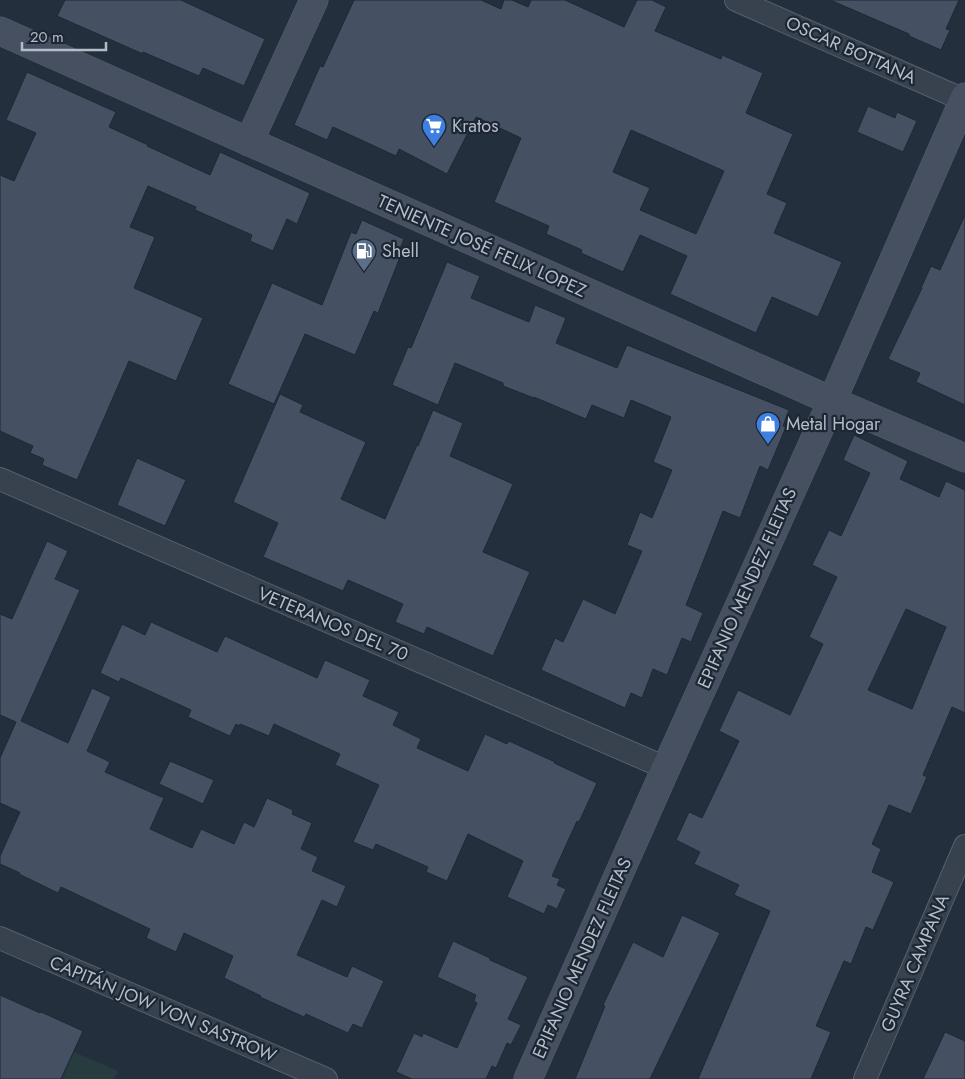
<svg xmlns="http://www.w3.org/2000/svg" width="965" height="1079" font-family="Jost,sans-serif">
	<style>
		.green { fill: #263c3f }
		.building { fill: #455162; stroke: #1f2835; fill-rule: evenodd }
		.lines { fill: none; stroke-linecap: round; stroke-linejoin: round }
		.street-casing { stroke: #565f6c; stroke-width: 24 }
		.secondary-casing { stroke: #565f6c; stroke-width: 29 }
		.street { stroke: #38414e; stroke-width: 22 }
		.secondary { stroke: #465061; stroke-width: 28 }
		.labels { text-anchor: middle; stroke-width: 4.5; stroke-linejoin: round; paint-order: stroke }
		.street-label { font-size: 18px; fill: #b4bcc9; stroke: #1d2633 }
		.poi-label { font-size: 18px; fill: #b4bcc9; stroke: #1d2633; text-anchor: start }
	</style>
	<rect width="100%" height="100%" fill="#242f3e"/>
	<path class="green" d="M 74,1052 L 118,1071 L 114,1079 L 62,1079 Z"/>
	<g class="building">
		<path d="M 65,0 L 181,0 L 265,39 L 244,86 L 203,68 L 199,76 L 143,52 L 143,54 L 57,16 Z"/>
		<path d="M 354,0 L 481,0 L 501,9 L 504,0 L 512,0 L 528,7 L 531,0 L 565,0 L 624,27 L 637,0 L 652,0 L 666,7 L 655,31 L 721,59 L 722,55 L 763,73 L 746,113 L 793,134 L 767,194 L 787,203 L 774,233 L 842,262 L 818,317 L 772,297 L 756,333 L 670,294 L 687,256 L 640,235 L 623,272 L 581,253 L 582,250 L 546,234 L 549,226 L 494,202 L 521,138 L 476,117 L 447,174 L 399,149 L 396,156 L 333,127 L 327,140 L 294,125 L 320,66 L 323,67 ZM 631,130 L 724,171 L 696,234 L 640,210 L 650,188 L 613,172 Z"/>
		<path d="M 830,0 L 959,0 L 946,29 L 950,30 L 941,50 L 909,36 L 909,34 Z"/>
		<path d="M 27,72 L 116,112 L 109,127 L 148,145 L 147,146 L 210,175 L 220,152 L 310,193 L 297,224 L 287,219 L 273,251 L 250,241 L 252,235 L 195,210 L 196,207 L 148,186 L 130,227 L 155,237 L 134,288 L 203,318 L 176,381 L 129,361 L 77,480 L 42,465 L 44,459 L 30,453 L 33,446 L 0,431 L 0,175 L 14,181 L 36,133 L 6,120 Z"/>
		<path d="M 868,106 L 895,118 L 897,112 L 917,121 L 903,152 L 857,132 Z"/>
		<path d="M 965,215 L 965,405 L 916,382 L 920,373 L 888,359 L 922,288 L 921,288 L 931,266 L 940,270 Z"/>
		<path d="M 362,220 L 404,239 L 399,251 L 402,252 L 378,313 L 374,311 L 355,355 L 305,334 L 274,404 L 228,384 L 272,283 L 322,305 L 351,232 L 356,234 Z"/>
		<path d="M 447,262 L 480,276 L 471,298 L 529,322 L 535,305 L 566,318 L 556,343 L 617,368 L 627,345 L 789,410 L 783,426 L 786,427 L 768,470 L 760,466 L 740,518 L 723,511 L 686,605 L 703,613 L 691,642 L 682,638 L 667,675 L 653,669 L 642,698 L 631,693 L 625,708 L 541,670 L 555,638 L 563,642 L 583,599 L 615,614 L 642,551 L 627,545 L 640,512 L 652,518 L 672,470 L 653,462 L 671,417 L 631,400 L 624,418 L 592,405 L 586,419 L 534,397 L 534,398 L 503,386 L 503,383 L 455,363 L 438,405 L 392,385 L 408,347 L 411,348 Z"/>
		<path d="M 280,394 L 303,405 L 300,412 L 366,442 L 341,499 L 385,519 L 417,445 L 418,446 L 433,410 L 463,423 L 450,456 L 513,484 L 483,552 L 530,572 L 493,656 L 427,627 L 424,634 L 395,622 L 403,604 L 348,580 L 343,591 L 263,557 L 278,523 L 233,502 Z"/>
		<path d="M 854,435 L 908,461 L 900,479 L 939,497 L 946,481 L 965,490 L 965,713 L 952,707 L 923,775 L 927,777 L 911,814 L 889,805 L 872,844 L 881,849 L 872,872 L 894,882 L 873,930 L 866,927 L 851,964 L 844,961 L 816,1026 L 831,1032 L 811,1079 L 698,1079 L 770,911 L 734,895 L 739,885 L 694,864 L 700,852 L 676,840 L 689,812 L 702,818 L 739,741 L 719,731 L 738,690 L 790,715 L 823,644 L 809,637 L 837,577 L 812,565 L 829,530 L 841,536 L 870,473 L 843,460 ZM 906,609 L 946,627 L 912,709 L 868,690 Z"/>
		<path d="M 137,458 L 186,480 L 165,526 L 117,505 Z"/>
		<path d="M 47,541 L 68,551 L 55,579 L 80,590 L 21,721 L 68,743 L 92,688 L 111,697 L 87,751 L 110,762 L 105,772 L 164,798 L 150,829 L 192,848 L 201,829 L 234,844 L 244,822 L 254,827 L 267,798 L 293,810 L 292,814 L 312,823 L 301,849 L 318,857 L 312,871 L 346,886 L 337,907 L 322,900 L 297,955 L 347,977 L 352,966 L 384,981 L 362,1028 L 353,1024 L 348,1033 L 306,1014 L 304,1017 L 260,997 L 261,996 L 224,978 L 233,956 L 184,933 L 176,952 L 146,938 L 150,929 L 61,887 L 58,893 L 19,874 L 20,873 L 0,864 L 0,856 L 20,812 L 0,803 L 0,758 L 16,722 L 0,715 L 0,614 L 12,619 Z"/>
		<path d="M 151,622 L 217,652 L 225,636 L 317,678 L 325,660 L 370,680 L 363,696 L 399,712 L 393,725 L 421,739 L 417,748 L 468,771 L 485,734 L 507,744 L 509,741 L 555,762 L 554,763 L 597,783 L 579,822 L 577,821 L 552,876 L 560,879 L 557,885 L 566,889 L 557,909 L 548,905 L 544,914 L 507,897 L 523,861 L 468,834 L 447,881 L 426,872 L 428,867 L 376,844 L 373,850 L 353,842 L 379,785 L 335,765 L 340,754 L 274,724 L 269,736 L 240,724 L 239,726 L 236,724 L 230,736 L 188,717 L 191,710 L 121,678 L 119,682 L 100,673 L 122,624 L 145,635 Z"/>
		<path d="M 170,761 L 214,780 L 203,804 L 159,784 Z"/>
		<path d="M 682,915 L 720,933 L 650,1079 L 575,1079 L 605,1006 L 603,1005 L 633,942 L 663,957 Z"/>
		<path d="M 453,941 L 490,958 L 490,960 L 528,977 L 508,1019 L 521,1025 L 511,1045 L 507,1043 L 496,1068 L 492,1066 L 486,1079 L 412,1079 L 396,1072 L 414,1033 L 422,1037 L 423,1033 L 457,1048 L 477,1003 L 474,1001 L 476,995 L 437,977 Z"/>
		<path d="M 0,995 L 40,1013 L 41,1012 L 83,1031 L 61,1079 L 0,1079 Z"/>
		<path d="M 945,1032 L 965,1041 L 965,1079 L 923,1079 Z"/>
	</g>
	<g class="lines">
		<defs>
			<g id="street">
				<path d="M 736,0 L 964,100"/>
				<path d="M 0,479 L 666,768"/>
				<path d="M 0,938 L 326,1079"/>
				<path d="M 865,1079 L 965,846"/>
			</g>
			<g id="secondary">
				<path d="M 0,31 L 832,401 L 965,458"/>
				<path d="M 249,142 L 314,0"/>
				<path d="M 528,1079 L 666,768 L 832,401 L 965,97"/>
			</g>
		</defs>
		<use href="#street" class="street-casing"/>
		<use href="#secondary" class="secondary-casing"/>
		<use href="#street" class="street"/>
		<use href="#secondary" class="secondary"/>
	</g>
	<defs>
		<symbol id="supermarket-pin" viewBox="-11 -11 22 30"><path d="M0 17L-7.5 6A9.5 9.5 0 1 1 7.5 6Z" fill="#3f7fe0" stroke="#1d2633"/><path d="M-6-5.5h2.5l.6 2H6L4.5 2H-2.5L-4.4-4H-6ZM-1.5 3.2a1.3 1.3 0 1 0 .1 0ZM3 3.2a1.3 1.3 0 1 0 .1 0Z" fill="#fff"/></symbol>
		<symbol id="fuel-pin" viewBox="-11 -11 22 30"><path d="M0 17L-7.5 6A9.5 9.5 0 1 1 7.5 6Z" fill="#5c6f8a" stroke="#1d2633"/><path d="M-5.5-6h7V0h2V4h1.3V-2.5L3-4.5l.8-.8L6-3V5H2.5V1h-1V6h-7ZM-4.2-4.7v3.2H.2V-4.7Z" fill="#fff"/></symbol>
		<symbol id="shop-pin" viewBox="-11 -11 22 30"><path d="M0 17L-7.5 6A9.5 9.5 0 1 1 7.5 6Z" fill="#3f7fe0" stroke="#1d2633"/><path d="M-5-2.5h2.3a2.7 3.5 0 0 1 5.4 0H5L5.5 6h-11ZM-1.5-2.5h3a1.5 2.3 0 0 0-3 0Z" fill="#fff"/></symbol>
	</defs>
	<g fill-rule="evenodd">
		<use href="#supermarket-pin" x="420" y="112" width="28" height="38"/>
		<use href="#fuel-pin" x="350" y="237" width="28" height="38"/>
		<use href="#shop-pin" x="754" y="410" width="28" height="38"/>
	</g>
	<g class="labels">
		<g class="street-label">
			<text transform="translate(851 50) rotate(24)" y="6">OSCAR BOTTANA</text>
			<text transform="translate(482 246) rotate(24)" y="6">TENIENTE JOSÉ FELIX LOPEZ</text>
			<text transform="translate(747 588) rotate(-66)" y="6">EPIFANIO MENDEZ FLEITAS</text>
			<text transform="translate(333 624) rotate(23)" y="6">VETERANOS DEL 70</text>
			<text transform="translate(582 958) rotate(-66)" y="6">EPIFANIO MENDEZ FLEITAS</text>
			<text transform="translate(915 963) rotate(-67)" y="6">GUYRA CAMPANA</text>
			<text transform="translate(163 1009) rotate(23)" y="6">CAPITÁN JOW VON SASTROW</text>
		</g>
		<g class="poi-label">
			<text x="452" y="132">Kratos</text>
			<text x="382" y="257">Shell</text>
			<text x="786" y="430">Metal Hogar</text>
		</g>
	</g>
	<path d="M22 42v8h84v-8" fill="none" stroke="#b4bcc9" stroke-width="2.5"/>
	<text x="30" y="42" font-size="15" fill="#b4bcc9" stroke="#1d2633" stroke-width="4" paint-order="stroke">20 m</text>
</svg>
